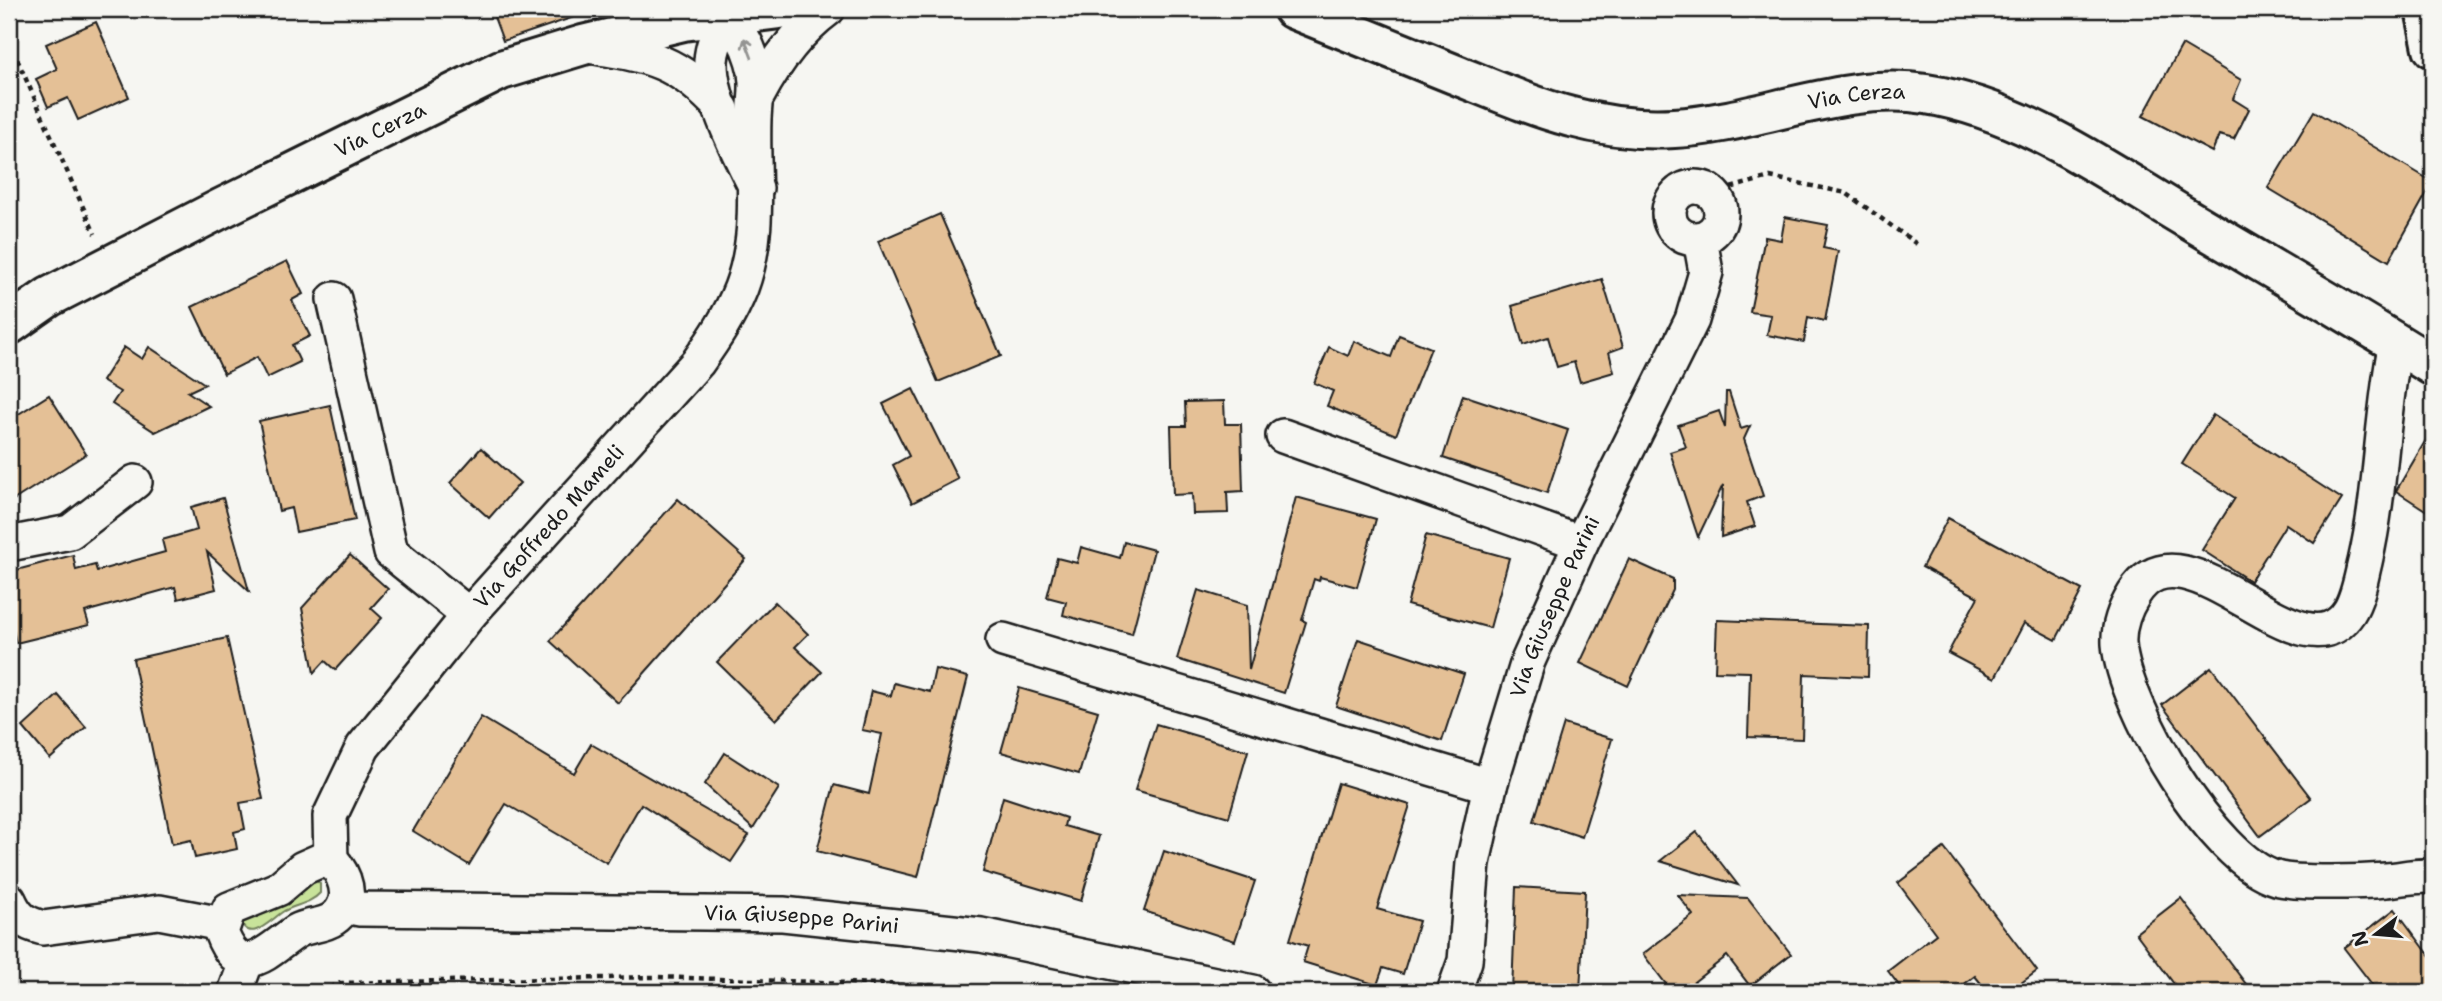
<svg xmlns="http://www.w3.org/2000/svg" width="2442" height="1001" font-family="'Shantell Sans',sans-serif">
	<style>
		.green { fill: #c8e39a; stroke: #72805b; stroke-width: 2 }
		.building { fill: #e4c096; stroke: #1c1c1c; stroke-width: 2 }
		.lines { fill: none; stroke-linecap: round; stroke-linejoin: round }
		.minor-casing { stroke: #1c1c1c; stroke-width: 38 }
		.major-casing { stroke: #1c1c1c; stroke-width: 44 }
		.path { stroke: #1c1c1c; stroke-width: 4.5; stroke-dasharray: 5 5; stroke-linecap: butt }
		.minor { stroke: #f6f6f2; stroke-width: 33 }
		.major { stroke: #f6f6f2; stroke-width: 38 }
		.oneway { stroke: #949492 }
		.labels { text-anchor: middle; stroke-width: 5; stroke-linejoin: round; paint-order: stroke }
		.street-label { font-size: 21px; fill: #1c1c1c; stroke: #f6f6f2 }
	</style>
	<rect width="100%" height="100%" fill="#f6f6f2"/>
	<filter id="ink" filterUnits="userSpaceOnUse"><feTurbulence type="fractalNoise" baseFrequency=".0143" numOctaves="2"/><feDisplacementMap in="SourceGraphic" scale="14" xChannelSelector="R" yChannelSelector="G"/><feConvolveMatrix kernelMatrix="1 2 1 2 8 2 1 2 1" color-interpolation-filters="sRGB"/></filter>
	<g filter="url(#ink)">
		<path class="green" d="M 313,877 L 320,884 L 320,893 C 310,904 297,904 284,911 C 271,919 248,947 240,918 Z"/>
		<g class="building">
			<path d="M 491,9 L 583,9 L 583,14 L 503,41 Z"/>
			<path d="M 96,22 L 129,97 L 78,120 L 68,98 L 48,107 L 36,79 L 57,69 L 46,44 Z"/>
			<path d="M 2182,45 L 2241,80 L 2233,99 L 2249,109 L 2234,139 L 2219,135 L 2212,152 L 2143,116 Z"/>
			<path d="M 2314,111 L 2433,182 L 2389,261 L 2268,188 Z"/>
			<path d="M 940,214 L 1001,356 L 938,382 L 878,241 Z"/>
			<path d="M 1785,217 L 1828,225 L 1823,248 L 1838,251 L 1825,321 L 1808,317 L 1804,342 L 1767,335 L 1771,315 L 1750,312 L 1765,237 L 1781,240 Z"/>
			<path d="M 287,261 L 303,294 L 292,300 L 310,336 L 292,345 L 300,362 L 267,378 L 257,357 L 224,374 L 192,307 Z"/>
			<path d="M 1602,279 L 1623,347 L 1609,352 L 1614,372 L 1580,382 L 1574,362 L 1557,367 L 1548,337 L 1523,345 L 1512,306 Z"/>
			<path d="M 1399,335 L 1431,348 L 1396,435 L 1327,406 L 1333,391 L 1314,383 L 1329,347 L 1348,356 L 1354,341 L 1391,357 Z"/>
			<path d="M 124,347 L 142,359 L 149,347 L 205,384 L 188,392 L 209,406 L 155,432 L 112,404 L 120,392 L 102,381 Z"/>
			<path d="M 913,389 L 958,479 L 912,503 L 893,465 L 909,456 L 883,404 Z"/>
			<path d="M 1726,392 L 1729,392 L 1741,429 L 1750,426 L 1744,439 L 1763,496 L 1747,502 L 1755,526 L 1721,537 L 1723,485 L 1698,537 L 1670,452 L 1686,447 L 1678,425 L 1719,411 L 1725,428 Z"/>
			<path d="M 49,395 L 86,454 L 9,503 L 9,420 Z"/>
			<path d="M 1463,395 L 1568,430 L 1547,493 L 1443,458 Z"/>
			<path d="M 1224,401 L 1225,424 L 1241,424 L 1243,491 L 1227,492 L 1228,513 L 1193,514 L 1192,494 L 1173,495 L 1171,426 L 1186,426 L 1185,402 Z"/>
			<path d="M 330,405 L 355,520 L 296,532 L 291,508 L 279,511 L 259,421 Z"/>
			<path d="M 2213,415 L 2342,499 L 2314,543 L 2286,524 L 2250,581 L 2202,550 L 2235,498 L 2182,464 Z"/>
			<path d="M 2433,428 L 2433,515 L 2396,491 Z"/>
			<path d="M 481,448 L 520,483 L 489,518 L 450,483 Z"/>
			<path d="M 1296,497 L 1376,519 L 1357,587 L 1320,577 L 1319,581 L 1314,579 L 1302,620 L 1306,622 L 1284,693 L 1177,659 L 1198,590 L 1247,605 L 1249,670 Z"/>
			<path d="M 223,498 L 249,591 L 207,552 L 216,589 L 178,599 L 175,587 L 85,612 L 89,625 L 16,643 L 13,629 L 9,630 L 9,572 L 73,555 L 76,570 L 95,565 L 97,571 L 165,552 L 162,540 L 197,530 L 191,507 Z"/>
			<path d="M 678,499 L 746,559 L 618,703 L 550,641 Z"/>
			<path d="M 1948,518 L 2082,590 L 2056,640 L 2024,623 L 1995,678 L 1948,653 L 1978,597 L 1922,567 Z"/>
			<path d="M 1426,535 L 1509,558 L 1490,628 L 1407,605 Z"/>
			<path d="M 1124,542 L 1154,550 L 1132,634 L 1063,615 L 1066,602 L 1047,597 L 1057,558 L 1077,563 L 1081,547 L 1120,558 Z"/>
			<path d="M 350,555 L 388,589 L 371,608 L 382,618 L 335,670 L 325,661 L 314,673 L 302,608 Z"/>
			<path d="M 1629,559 L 1673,579 L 1673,590 L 1628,686 L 1580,663 Z"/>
			<path d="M 775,602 L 808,634 L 795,647 L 822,672 L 776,720 L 717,662 Z"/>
			<path d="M 1717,620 L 1869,626 L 1868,677 L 1804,674 L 1802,739 L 1748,737 L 1750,672 L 1715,671 Z"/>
			<path d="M 227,638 L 263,799 L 240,803 L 245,829 L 234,832 L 237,849 L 195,858 L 191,840 L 172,844 L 133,659 Z"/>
			<path d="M 1358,639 L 1464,674 L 1442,741 L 1336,706 Z"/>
			<path d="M 2211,667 L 2311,798 L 2260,836 L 2162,705 Z"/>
			<path d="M 935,669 L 968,677 L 918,877 L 817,851 L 834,785 L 869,794 L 882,734 L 862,730 L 871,691 L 891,696 L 894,683 L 930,692 Z"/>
			<path d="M 1019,688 L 1098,711 L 1079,774 L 1001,752 Z"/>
			<path d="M 58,695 L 86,727 L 50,759 L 23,727 Z"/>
			<path d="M 481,717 L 574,773 L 591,744 L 749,835 L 731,862 L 641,804 L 607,863 L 506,804 L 469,865 L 413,831 Z"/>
			<path d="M 1156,724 L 1248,751 L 1229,817 L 1135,790 Z"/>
			<path d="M 1564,724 L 1612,739 L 1582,837 L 1534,821 Z"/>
			<path d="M 725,753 L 779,788 L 753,829 L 705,784 Z"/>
			<path d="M 1338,783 L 1410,805 L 1377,909 L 1419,921 L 1403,974 L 1383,968 L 1377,985 L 1303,962 L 1308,946 L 1290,940 Z"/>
			<path d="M 1003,797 L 1066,818 L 1064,826 L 1099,836 L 1081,901 L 983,872 Z"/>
			<path d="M 1697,832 L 1738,885 L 1660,861 Z"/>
			<path d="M 1944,848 L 2037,971 L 2009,992 L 1988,992 L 1975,976 L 1954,992 L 1904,992 L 1888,971 L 1936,934 L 1898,883 Z"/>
			<path d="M 1164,851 L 1255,881 L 1235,941 L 1144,911 Z"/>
			<path d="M 1516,887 L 1585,891 L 1580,992 L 1512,992 Z"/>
			<path d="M 1678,895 L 1748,898 L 1791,954 L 1750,986 L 1727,956 L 1681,992 L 1672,992 L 1643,954 L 1693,915 Z"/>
			<path d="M 2181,898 L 2252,992 L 2180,992 L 2136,933 Z"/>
			<path d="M 2395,909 L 2433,960 L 2433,992 L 2378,992 L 2344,948 Z"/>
		</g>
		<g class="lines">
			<defs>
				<g id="minor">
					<path d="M 588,46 C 651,56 677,60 722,109"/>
					<path d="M 758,95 C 776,61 797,32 828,9"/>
					<circle cx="1695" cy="213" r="26"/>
					<path d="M 334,299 L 391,552 L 469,615"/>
					<path d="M 2396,342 C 2381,415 2382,489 2365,562 C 2361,578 2358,598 2349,612 C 2302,685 2185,512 2134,594 C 2124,610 2118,626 2119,644 C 2124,707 2214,861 2276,878 C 2296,884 2364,882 2386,880 C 2403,879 2417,874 2433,877"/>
					<path d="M 1283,436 L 1581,543"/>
					<path d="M 9,544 L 70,532 L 135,482"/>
					<path d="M 1003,640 L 1490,786"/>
					<path d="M 321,860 L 336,865 C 348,882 353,905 333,919 C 323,926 308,925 297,931 C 270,948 241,986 221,932 L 229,909 L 278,889 L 303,868 Z"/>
					<path id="s1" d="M 331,862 L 330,816 L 363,747 L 469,615 L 698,362 C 715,338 730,316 741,288 C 762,232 752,176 754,119 C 755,98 759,80 752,60 C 747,42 739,29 726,15 C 720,29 712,44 711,61 C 710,100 739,153 756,188"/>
					<path d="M 9,900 C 17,918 24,923 43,928 L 159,912 L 222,924"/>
					<path id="s2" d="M 344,906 L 360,909 L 783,914 L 981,935 L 1253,992"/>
					<path d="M 235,992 L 247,960"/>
					<path id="s3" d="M 1454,992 L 1465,961 L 1473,863 L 1490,786 L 1528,661 L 1581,543 L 1692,320 L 1706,272 L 1700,239"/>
				</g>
				<g id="major">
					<path id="s4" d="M 1293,9 C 1346,30 1400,52 1454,74 C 1529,104 1591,133 1674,128 C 1757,124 1842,81 1926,94 C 2021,109 2107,171 2188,219 C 2270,268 2353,315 2433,366"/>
					<path d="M 2425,9 L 2433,48"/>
					<path id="s5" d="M 9,325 L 49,297 L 222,208 L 501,70 L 583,45 L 683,21 L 780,9"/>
				</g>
			</defs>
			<use href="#minor" class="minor-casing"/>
			<use href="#major" class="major-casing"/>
			<g class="path">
				<path d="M 9,41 L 95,234"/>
				<path d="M 1712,193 L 1770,177 L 1846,193 L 1918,245"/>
				<path d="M 321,992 L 340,983 L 655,977 L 945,986 L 991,992"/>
			</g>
			<use href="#minor" class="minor"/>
			<use href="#major" class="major"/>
		</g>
		<defs><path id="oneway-shaft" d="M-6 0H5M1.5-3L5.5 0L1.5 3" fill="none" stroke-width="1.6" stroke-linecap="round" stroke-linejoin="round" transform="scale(1.75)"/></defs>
		<use class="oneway" href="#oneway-shaft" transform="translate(748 48) rotate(-111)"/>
	</g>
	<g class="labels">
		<g class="street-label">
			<text dy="7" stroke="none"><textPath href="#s4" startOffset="588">Via Cerza</textPath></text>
			<text dy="7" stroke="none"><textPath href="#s5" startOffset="420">Via Cerza</textPath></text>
			<text dy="7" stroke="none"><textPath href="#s1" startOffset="411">Via Goffredo Mameli</textPath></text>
			<text dy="7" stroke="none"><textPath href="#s3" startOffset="401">Via Giuseppe Parini</textPath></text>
			<text dy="7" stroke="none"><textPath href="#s2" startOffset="458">Via Giuseppe Parini</textPath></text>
		</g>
	</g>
	<rect width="2442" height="1001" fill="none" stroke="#f6f6f2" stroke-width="35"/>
	<rect x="18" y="18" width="2407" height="966" fill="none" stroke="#1c1c1c" stroke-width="2.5" filter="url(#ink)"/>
	<g transform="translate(2376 934) rotate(254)" stroke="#f6f6f2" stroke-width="5" paint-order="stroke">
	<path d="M0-5L12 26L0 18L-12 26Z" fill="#1c1c1c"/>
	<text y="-10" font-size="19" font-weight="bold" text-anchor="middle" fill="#1c1c1c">N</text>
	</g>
</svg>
